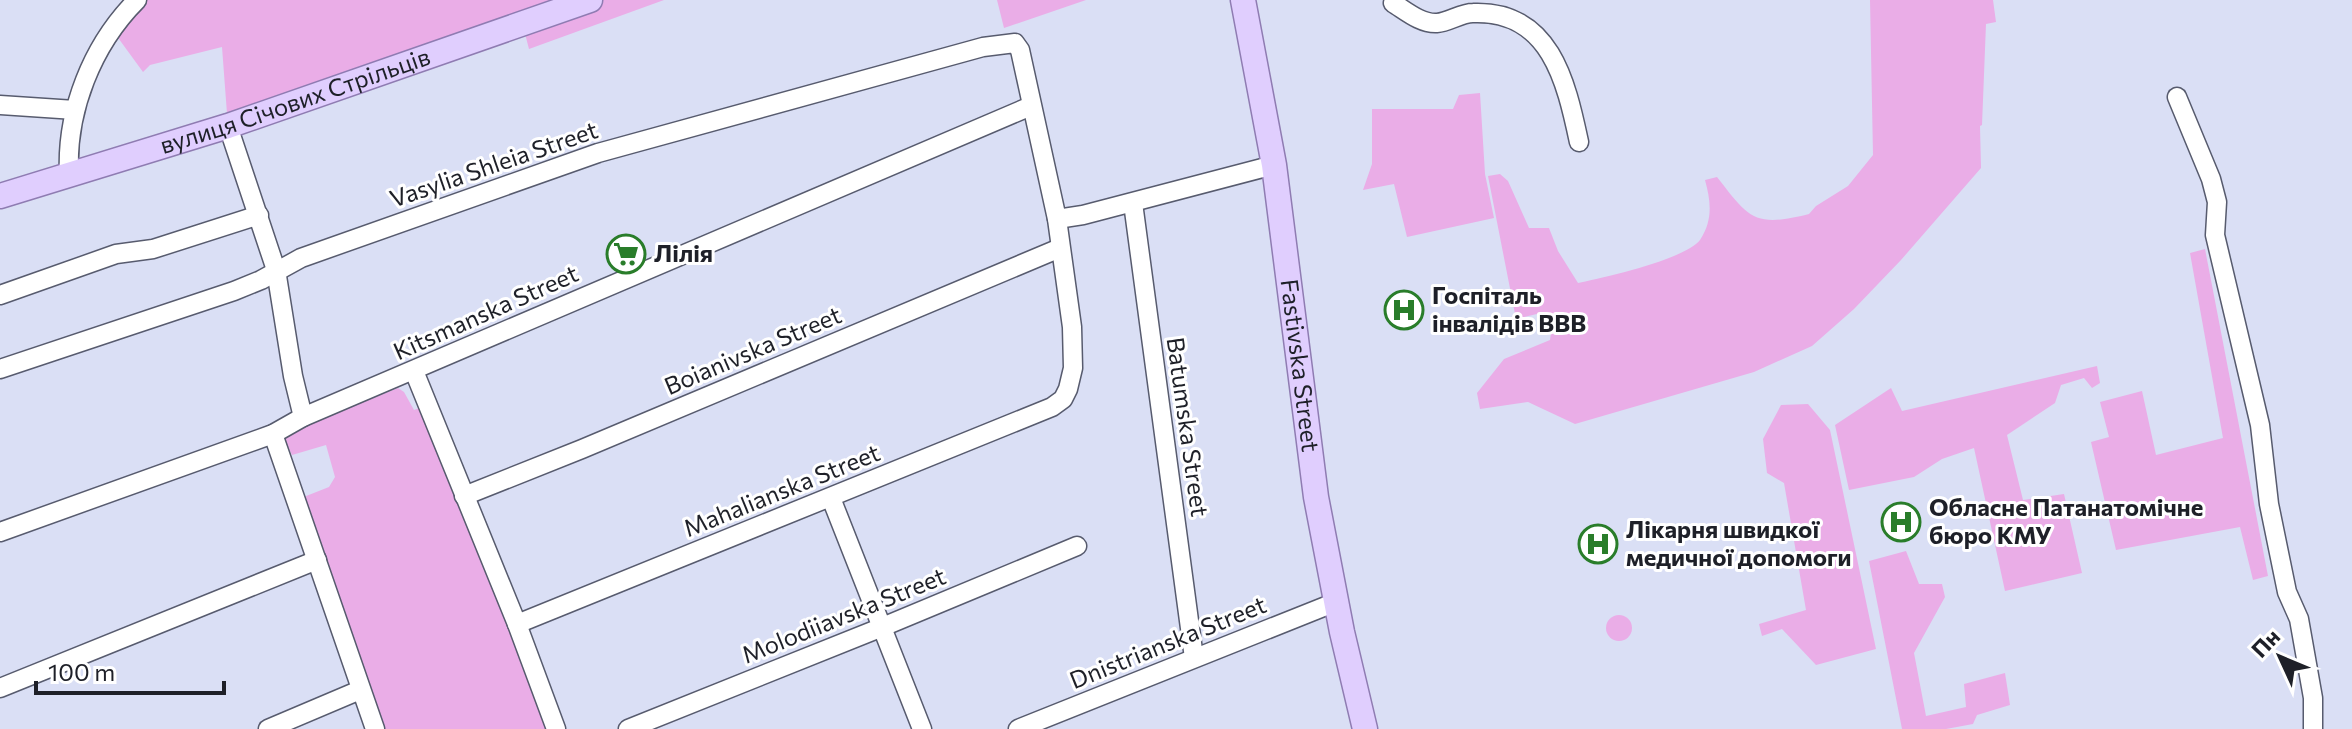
<svg xmlns="http://www.w3.org/2000/svg" width="2352" height="729" font-family="Commissioner,sans-serif">
	<style>
		.green { fill: #eaade7 }
		.lines { fill: none; stroke-linecap: round; stroke-linejoin: round }
		.minor-casing { stroke: #575b6e; stroke-width: 21 }
		.major-casing { stroke: #8f7cb2; stroke-width: 27 }
		.minor { stroke: #fff; stroke-width: 18 }
		.major { stroke: #e0cefe; stroke-width: 24 }
		.labels { text-anchor: middle; stroke-width: 6; stroke-linejoin: round; paint-order: stroke }
		.street-label { font-size: 24px; fill: #1e2028; stroke: #fff }
		.poi-label { font-size: 24px; font-weight: bold; fill: #1e2028; stroke: #fff; text-anchor: start }
	</style>
	<rect width="100%" height="100%" fill="#dadff5"/>
	<g class="green">
		<path d="M 139,0 L 664,0 L 529,49 L 523,26 L 228,127 L 222,47 L 150,65 L 143,72 L 116,35 Z"/>
		<path d="M 997,0 L 1086,0 L 1004,28 Z"/>
		<path d="M 1870,0 L 1993,0 L 1996,22 L 1986,24 L 1982,125 L 1980,126 L 1981,168 L 1901,260 L 1854,309 L 1812,346 L 1754,372 L 1575,424 L 1528,402 L 1480,409 L 1477,393 L 1504,359 L 1550,340 L 1552,325 L 1541,313 L 1516,319 L 1488,176 L 1500,174 L 1508,181 L 1529,228 L 1549,228 L 1558,251 L 1578,283 C 1603,278 1686,259 1700,240 C 1713,220 1711,202 1705,180 L 1717,177 C 1749,218 1754,228 1809,214 L 1816,206 L 1848,186 L 1873,155 Z"/>
		<path d="M 1480,93 L 1485,174 L 1494,218 L 1407,237 L 1394,184 L 1363,190 L 1372,164 L 1372,109 L 1453,109 L 1459,95 Z"/>
		<path d="M 2205,249 L 2268,576 L 2253,580 L 2240,527 L 2116,550 L 2091,442 L 2109,437 L 2100,402 L 2142,391 L 2156,455 L 2223,438 L 2190,253 Z"/>
		<path d="M 2097,366 L 2100,383 L 2092,388 L 2084,378 L 2061,385 L 2055,403 L 2007,435 L 2023,500 L 2064,494 L 2082,573 L 2005,591 L 1974,448 L 1942,459 L 1914,477 L 1849,490 L 1835,425 L 1891,388 L 1902,411 Z"/>
		<path d="M 398,388 L 404,392 L 414,410 L 427,405 L 557,729 L 374,729 L 296,500 L 329,487 L 335,477 L 326,445 L 292,455 L 284,439 L 286,433 Z"/>
		<path d="M 1808,404 L 1830,430 L 1876,649 L 1816,665 L 1782,629 L 1762,636 L 1759,624 L 1806,610 L 1784,483 L 1767,473 L 1763,439 L 1781,405 Z"/>
		<path d="M 1906,551 L 1919,584 L 1942,584 L 1945,597 L 1914,653 L 1926,716 L 1966,707 L 1964,684 L 2005,673 L 2010,705 L 1977,715 L 1973,724 L 1946,729 L 1902,729 L 1869,561 Z"/>
		<circle cx="1619" cy="628" r="13"/>
	</g>
	<g class="lines">
		<defs>
			<g id="minor">
				<path d="M 1393,3 C 1406,11 1421,24 1437,23 C 1449,22 1461,13 1473,13 C 1550,10 1566,81 1579,142"/>
				<path d="M 2177,97 L 2211,179 L 2217,202 L 2215,235 L 2260,425 L 2269,504 L 2287,592 L 2299,619 L 2313,698 L 2313,729"/>
				<path d="M 0,105 L 75,110"/>
				<path d="M 228,126 L 276,270 L 293,376 L 303,417"/>
				<path d="M 69,174 C 66,111 92,45 137,0"/>
				<path d="M 1133,203 L 1194,658"/>
				<path d="M 1057,219 L 1083,215 L 1274,165"/>
				<path d="M 0,295 L 116,254 L 153,249 L 259,215"/>
				<path d="M 0,369 L 234,291 L 261,280 L 301,258 L 598,153 L 983,47 L 1015,43 L 1020,50 L 1057,219 L 1072,327 L 1073,368 L 1068,389 L 1063,399 L 1052,407 L 517,624"/>
				<path d="M 414,371 L 517,624 L 556,729"/>
				<path d="M 273,434 L 375,729"/>
				<path d="M 464,496 L 582,449 L 1060,248"/>
				<path d="M 831,498 L 922,729"/>
				<path d="M 0,532 L 273,434 L 303,417 L 1031,106"/>
				<path d="M 0,688 L 317,560"/>
				<path d="M 268,729 L 360,690"/>
				<path d="M 628,729 L 880,628 L 1077,546"/>
				<path d="M 1018,729 L 1336,602"/>
			</g>
			<g id="major">
				<path id="s1" d="M 1243,0 L 1274,165 L 1316,497 L 1342,632 L 1365,729"/>
				<path id="s2" d="M 0,196 L 228,126 L 590,0"/>
			</g>
		</defs>
		<use href="#minor" class="minor-casing"/>
		<use href="#major" class="major-casing"/>
		<use href="#minor" class="minor"/>
		<use href="#major" class="major"/>
	</g>
	<defs>
		<symbol id="supermarket-ring" viewBox="-11 -11 22 22"><circle r="9.5" fill="#fff" stroke="#297d2a" stroke-width="1.5"/><path d="M-6-5.5h2.5l.6 2H6L4.5 2H-2.5L-4.4-4H-6ZM-1.5 3.2a1.3 1.3 0 1 0 .1 0ZM3 3.2a1.3 1.3 0 1 0 .1 0Z" fill="#297d2a"/></symbol>
		<symbol id="hospital-ring" viewBox="-11 -11 22 22"><circle r="9.5" fill="#fff" stroke="#297d2a" stroke-width="1.5"/><path d="M-5-5h3v3.5h4V-5h3V5h-3V1.5h-4V5h-3Z" fill="#297d2a"/></symbol>
	</defs>
	<g fill-rule="evenodd">
		<use href="#supermarket-ring" x="604" y="232" width="44" height="44"/>
		<use href="#hospital-ring" x="1382" y="288" width="44" height="44"/>
		<use href="#hospital-ring" x="1879" y="500" width="44" height="44"/>
		<use href="#hospital-ring" x="1576" y="522" width="44" height="44"/>
	</g>
	<g class="labels">
		<g class="street-label">
			<text dy="8" stroke="none"><textPath href="#s2" startOffset="310">вулиця Січових Стрільців</textPath></text>
			<text transform="translate(494 165) rotate(-19)" y="8">Vasylia Shleia Street</text>
			<text transform="translate(486 313) rotate(-24)" y="8">Kitsmanska Street</text>
			<text transform="translate(753 351) rotate(-23)" y="8">Boianivska Street</text>
			<text dy="8" stroke="none"><textPath href="#s1" startOffset="370">Fastivska Street</textPath></text>
			<text transform="translate(1187 427) rotate(82)" y="8">Batumska Street</text>
			<text transform="translate(782 491) rotate(-22)" y="8">Mahalianska Street</text>
			<text transform="translate(844 616) rotate(-22)" y="8">Molodiiavska Street</text>
			<text transform="translate(1168 643) rotate(-22)" y="8">Dnistrianska Street</text>
		</g>
		<g class="poi-label">
			<text x="654" y="262">Лілія</text>
			<text x="1432" y="304">Госпіталь<tspan x="1432" dy="28">інвалідів ВВВ</tspan></text>
			<text x="1929" y="516">Обласне Патанатомічне<tspan x="1929" dy="28">бюро КМУ</tspan></text>
			<text x="1626" y="538">Лікарня швидкої<tspan x="1626" dy="28">медичної допомоги</tspan></text>
		</g>
	</g>
	<g transform="translate(2280 657) rotate(314)" stroke="#ffffff" stroke-width="6" paint-order="stroke">
	<path d="M0-6L14 30L0 20L-14 30Z" fill="#1e2028"/>
	<text y="-12" font-size="22" font-weight="bold" text-anchor="middle" fill="#1e2028">Пн</text>
	</g>
	<path d="M36 681v12h188v-12" fill="none" stroke="#1e2028" stroke-width="4"/>
	<text x="48" y="681" font-size="24" fill="#1e2028" stroke="#ffffff" stroke-width="6" paint-order="stroke">100 m</text>
</svg>
